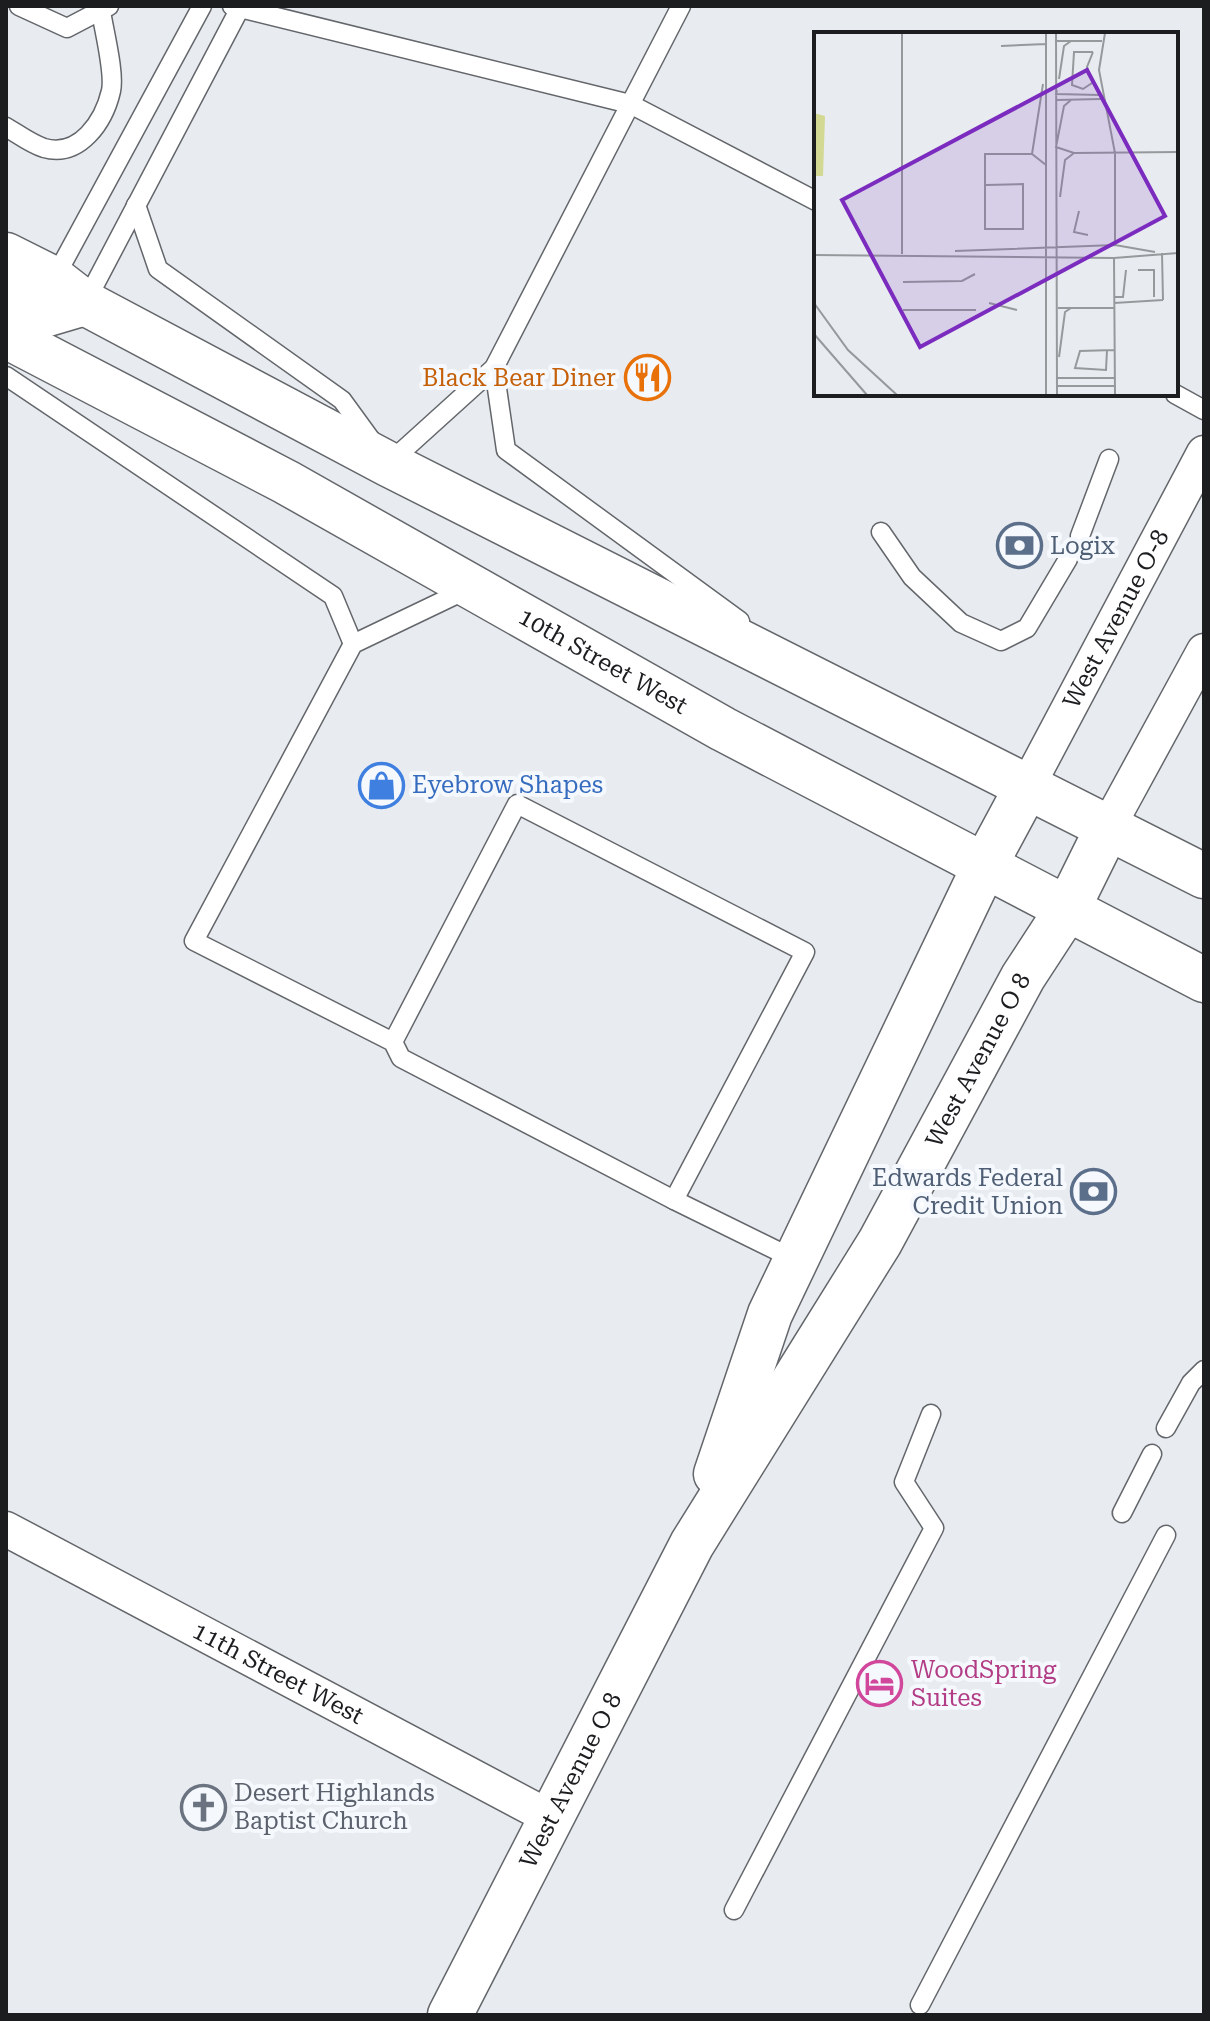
<svg xmlns="http://www.w3.org/2000/svg" width="1210" height="2021" font-family="'Roboto Serif',serif">
	<style>
		.lines { fill: none; stroke-linecap: round; stroke-linejoin: round }
		.service-casing { stroke: #63666a; stroke-width: 21 }
		.minor-casing { stroke: #63666a; stroke-width: 37 }
		.tertiary-casing { stroke: #63666a; stroke-width: 47 }
		.primary-casing { stroke: #63666a; stroke-width: 47 }
		.service { stroke: #fff; stroke-width: 18 }
		.minor { stroke: #fff; stroke-width: 34 }
		.tertiary { stroke: #fff; stroke-width: 44 }
		.primary { stroke: #fff; stroke-width: 44 }
		.labels { text-anchor: middle; stroke-width: 8; stroke-linejoin: round; paint-order: stroke }
		.food-label { font-size: 24px; fill: #c56008; stroke: #f5f9fd; text-anchor: end }
		.service-label { font-size: 24px; fill: #4e5e75; stroke: #f5f9fd; text-anchor: start }
		.street-label { font-size: 24px; fill: #1c1d1f; stroke: #f5f9fd }
		.shop-label { font-size: 24px; fill: #366cbe; stroke: #f5f9fd; text-anchor: start }
		.hotel-label { font-size: 24px; fill: #b23c85; stroke: #f5f9fd; text-anchor: start }
		.worship-label { font-size: 24px; fill: #5b616d; stroke: #f5f9fd; text-anchor: start }
		.inset-road { fill: none; stroke: #96999c; stroke-width: 2 }
		.view { fill: #7b2cbf; fill-opacity: 0.15; stroke: #7b2cbf; stroke-width: 4 }
		.inset-edge { fill: none; stroke: #1c1d1f; stroke-width: 4 }
	</style>
	<rect width="100%" height="100%" fill="#e8ecf0"/>
	<g class="lines">
		<defs>
			<g id="service">
				<path d="M 19,6 L 67,28 L 109,6"/>
				<path d="M 232,6 L 630,104 L 816,201"/>
				<path d="M 6,127 C 18,134 31,144 44,148 C 80,158 104,121 111,91 C 115,73 104,31 101,11"/>
				<path d="M 136,205 L 158,269 L 342,400 L 374,444"/>
				<path d="M 52,277 L 54,279 L 202,6"/>
				<path d="M 85,303 L 240,8"/>
				<path d="M 494,368 L 506,450 L 740,621"/>
				<path d="M 6,376 L 333,596 L 353,644"/>
				<path d="M 1175,394 L 1204,410"/>
				<path d="M 389,463 L 494,368 L 681,6"/>
				<path d="M 881,532 L 912,577 L 961,623 L 1001,641 L 1027,628 L 1068,559"/>
				<path d="M 1080,536 L 1109,459"/>
				<path d="M 393,1042 L 517,804 L 805,952 L 674,1200 L 401,1058 L 393,1042 L 194,941 L 353,644 L 470,588"/>
				<path d="M 674,1200 L 796,1260"/>
				<path d="M 1166,1428 L 1191,1383 L 1204,1370"/>
				<path d="M 1122,1513 L 1152,1454"/>
				<path d="M 734,1910 L 934,1528 L 904,1482 L 931,1414"/>
				<path d="M 920,2005 L 1166,1535"/>
			</g>
			<g id="minor">
				<path id="s1" d="M 1028,785 L 1204,453"/>
				<path d="M 1109,825 L 1204,651"/>
				<path id="s2" d="M 6,1529 L 551,1818"/>
			</g>
			<g id="tertiary">
				<path d="M 716,1474 L 770,1314 L 985,865 L 1028,785"/>
				<path id="s3" d="M 450,2015 L 692,1544 L 880,1242 L 1023,977 L 1068,908 L 1109,825"/>
			</g>
			<g id="primary">
				<path d="M 6,255 L 54,279 L 85,303 L 388,464 L 1204,876"/>
				<path d="M 6,298 L 41,316 L 85,303"/>
				<path id="s4" d="M 6,336 L 286,482 L 723,729 L 1204,980"/>
			</g>
		</defs>
		<use href="#service" class="service-casing"/>
		<use href="#minor" class="minor-casing"/>
		<use href="#tertiary" class="tertiary-casing"/>
		<use href="#primary" class="primary-casing"/>
		<use href="#service" class="service"/>
		<use href="#minor" class="minor"/>
		<use href="#tertiary" class="tertiary"/>
		<use href="#primary" class="primary"/>
	</g>
	<defs>
		<symbol id="restaurant-ring" viewBox="-11 -11 22 22"><circle r="9.5" fill="#f5f9fd" stroke="#e8710a" stroke-width="1.5"/><path d="M-5-6h1v4h1v-4h1v4h1v-4h1v5L-1.5 .5V6h-2V.5L-5-1ZM5-6V6H3V1.5H1.5Q1.5-4 5-6Z" fill="#e8710a"/></symbol>
		<symbol id="bank-ring" viewBox="-11 -11 22 22"><circle r="9.5" fill="#f5f9fd" stroke="#5c6f8a" stroke-width="1.5"/><path d="M-6-4H6V4H-6ZM0-2.3a2.3 2.3 0 1 0 0 4.6a2.3 2.3 0 1 0 0-4.6Z" fill="#5c6f8a"/></symbol>
		<symbol id="shop-ring" viewBox="-11 -11 22 22"><circle r="9.5" fill="#f5f9fd" stroke="#3f7fe0" stroke-width="1.5"/><path d="M-5-2.5h2.3a2.7 3.5 0 0 1 5.4 0H5L5.5 6h-11ZM-1.5-2.5h3a1.5 2.3 0 0 0-3 0Z" fill="#3f7fe0"/></symbol>
		<symbol id="hotel-ring" viewBox="-11 -11 22 22"><circle r="9.5" fill="#f5f9fd" stroke="#d1479c" stroke-width="1.5"/><path d="M-6-4.5h1.5V1H6V5H4.5V3h-9V5H-6ZM-4 0a1.8 1.8 0 1 1 3.6 0ZM.5 0V-2.5h3Q6-2.5 6 0Z" fill="#d1479c"/></symbol>
		<symbol id="church-ring" viewBox="-11 -11 22 22"><circle r="9.5" fill="#f5f9fd" stroke="#6b7280" stroke-width="1.5"/><path d="M-1.2-6h2.4v3.5h3.3v2.4h-3.3V6h-2.4V-.1h-3.3v-2.4h3.3Z" fill="#6b7280"/></symbol>
	</defs>
	<g fill-rule="evenodd">
		<use href="#restaurant-ring" x="622" y="352" width="51" height="51"/>
		<use href="#bank-ring" x="994" y="520" width="51" height="51"/>
		<use href="#shop-ring" x="356" y="760" width="51" height="51"/>
		<use href="#bank-ring" x="1068" y="1166" width="51" height="51"/>
		<use href="#hotel-ring" x="854" y="1658" width="51" height="51"/>
		<use href="#church-ring" x="178" y="1782" width="51" height="51"/>
	</g>
	<g class="labels">
		<g class="food-label">
			<text x="616" y="386">Black Bear Diner</text>
		</g>
		<g class="service-label">
			<text x="1050" y="554">Logix</text>
			<text x="1063" y="1186" text-anchor="end">Edwards Federal<tspan x="1063" dy="28">Credit Union</tspan></text>
		</g>
		<g class="street-label">
			<text dy="8" stroke="none"><textPath href="#s1" startOffset="188">West Avenue O-8</textPath></text>
			<text dy="8" stroke="none"><textPath href="#s4" startOffset="680">10th Street West</textPath></text>
			<text dy="8" stroke="none"><textPath href="#s3" startOffset="1092">West Avenue O 8</textPath></text>
			<text dy="8" stroke="none"><textPath href="#s2" startOffset="308">11th Street West</textPath></text>
			<text dy="8" stroke="none"><textPath href="#s3" startOffset="264">West Avenue O 8</textPath></text>
		</g>
		<g class="shop-label">
			<text x="412" y="793">Eyebrow Shapes</text>
		</g>
		<g class="hotel-label">
			<text x="911" y="1678">WoodSpring<tspan x="911" dy="28">Suites</tspan></text>
		</g>
		<g class="worship-label">
			<text x="234" y="1801">Desert Highlands<tspan x="234" dy="28">Baptist Church</tspan></text>
		</g>
	</g>
	<g transform="translate(814 32)">
		<rect width="364" height="364" fill="#e8ecf0"/>
		<path d="M 0,81 L 11,84 L 9,144 L 0,144 Z" fill="#d3d892"/>
		<path class="inset-road" d="M 88,1 L 88,222M 232,1 L 232,363M 242,1 L 243,363M 291,1 L 285,38 L 301,121 L 301,213M 242,9 L 288,9M 187,14 L 232,12M 279,20 L 273,35 L 279,51M 245,47 L 250,14 L 257,9M 278,51 L 269,57 L 258,53 L 260,20 L 279,20M 243,58 L 242,62 L 286,63M 242,68 L 287,67M 257,68 L 250,74 L 242,115 L 260,121 L 364,120M 218,122 L 229,52M 172,153 L 209,152 L 209,197 L 171,197 L 171,122 L 218,122 L 232,133M 246,165 L 251,128 L 260,121M 265,179 L 260,200 L 274,203M 141,219 L 301,213 L 341,220M 348,221 L 349,268M 0,223 L 300,226 L 364,221M 300,226 L 301,363M 324,238 L 340,238 L 340,265M 89,250 L 148,249 L 161,242M 300,265 L 309,265 L 312,238M 0,271 L 34,318 L 83,363M 175,271 L 203,278M 300,271 L 349,268M 244,276 L 300,276M 89,278 L 162,278M 0,302 L 53,363M 293,318 L 292,338 L 261,336 L 266,319 L 300,318M 245,325 L 251,280 L 257,276M 243,346 L 301,346M 243,354 L 301,354M 261,363 L 288,363"/>
		<path class="view" d="M 273,38 L 351,184 L 106,315 L 28,168 Z"/>
		<rect width="364" height="364" class="inset-edge"/>
	</g>
	<rect width="1210" height="2021" fill="none" stroke="#1c1d1f" stroke-width="16"/>
</svg>
